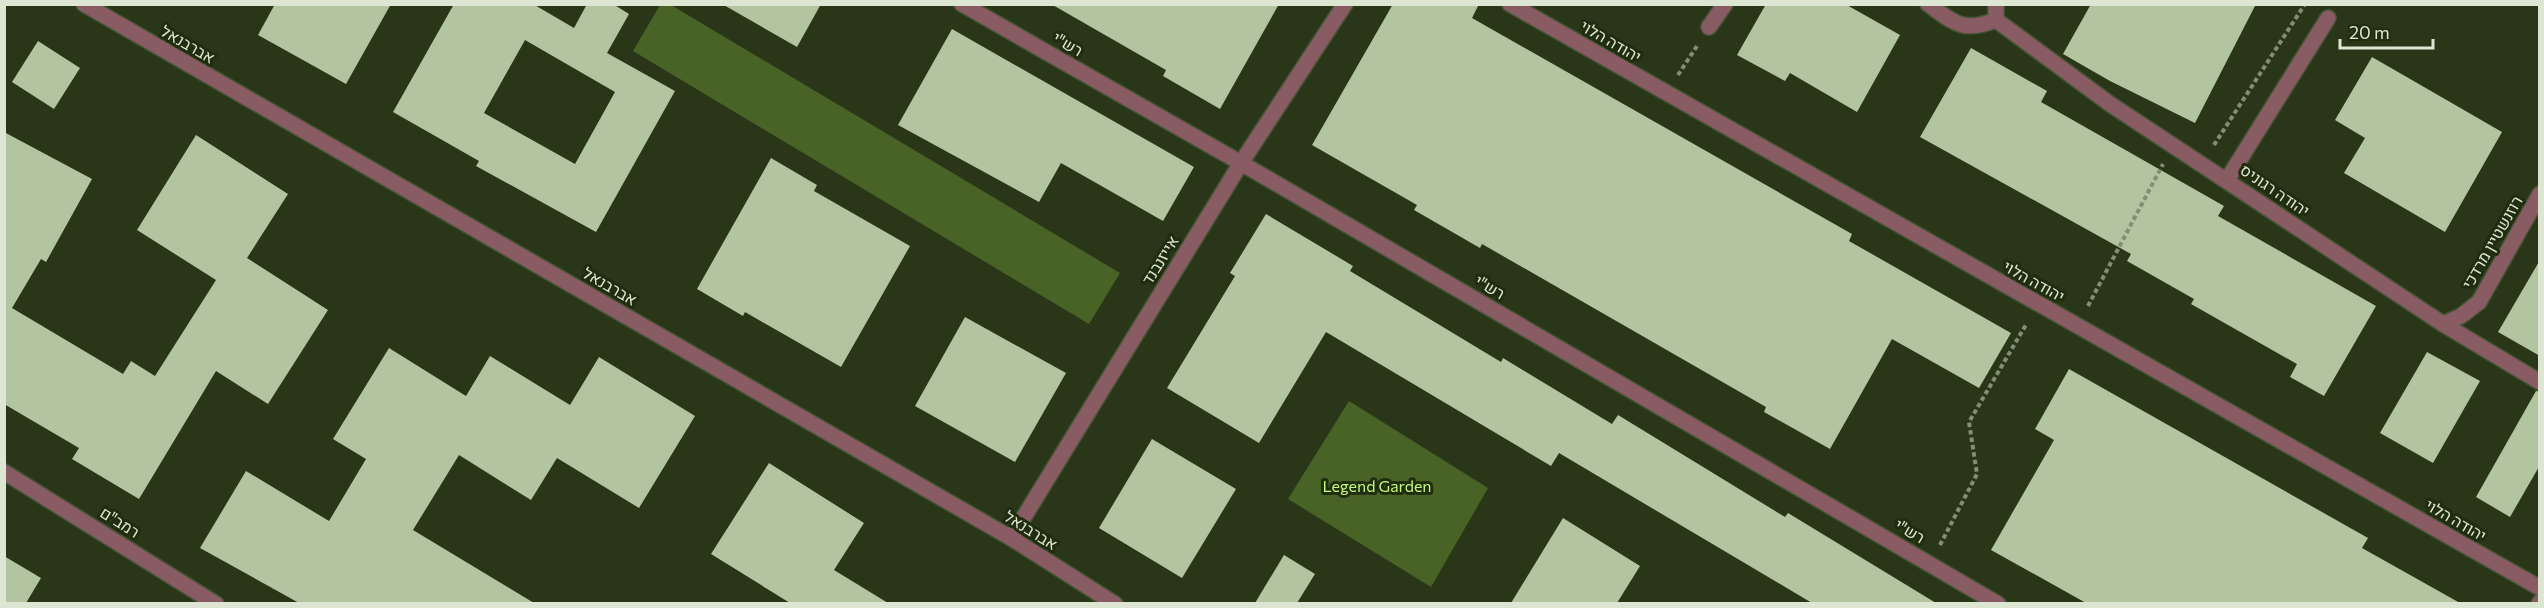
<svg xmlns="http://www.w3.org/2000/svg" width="2544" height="608" font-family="Commissioner,Heebo,sans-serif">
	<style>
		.green { fill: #496326 }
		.building { fill: #b2c4a0; fill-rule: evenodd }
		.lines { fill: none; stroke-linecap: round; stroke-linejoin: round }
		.minor-casing { stroke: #465336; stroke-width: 18 }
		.path { stroke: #828e75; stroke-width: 4; stroke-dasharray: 4.5 3; stroke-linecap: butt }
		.minor { stroke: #895c63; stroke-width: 15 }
		.labels { text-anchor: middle; stroke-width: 6; stroke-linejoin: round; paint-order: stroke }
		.street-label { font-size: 16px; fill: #dce6d3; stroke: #202d0e }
		.park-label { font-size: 16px; fill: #c2f97f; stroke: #202d0e }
	</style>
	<rect width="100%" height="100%" fill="#293718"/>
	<g class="green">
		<path d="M 660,5 L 671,5 L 1120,273 L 1089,324 L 633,51 Z"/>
		<path d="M 1349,401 L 1488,488 L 1431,587 L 1288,499 Z"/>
	</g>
	<g class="building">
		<path d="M 275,4 L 391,4 L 346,84 L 258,35 Z"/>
		<path d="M 454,4 L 533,4 L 574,28 L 587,4 L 613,4 L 629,14 L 607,53 L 675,91 L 596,232 L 476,166 L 479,161 L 393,112 ZM 525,40 L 615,92 L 575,164 L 484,113 Z"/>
		<path d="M 722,4 L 821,4 L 797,47 Z"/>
		<path d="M 1051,4 L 1279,4 L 1220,109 L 1163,76 L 1166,70 Z"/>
		<path d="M 1393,4 L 1479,4 L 1472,18 L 1852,234 L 1849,241 L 2011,333 L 1979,388 L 1892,339 L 1830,449 L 1764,412 L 1766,407 L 1618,322 L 1482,244 L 1480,248 L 1414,210 L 1417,205 L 1312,145 Z"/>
		<path d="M 1766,4 L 1845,4 L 1900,35 L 1857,112 L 1790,73 L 1785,81 L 1737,55 Z"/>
		<path d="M 2091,4 L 2256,4 L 2195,123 L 2110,81 L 2063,54 Z"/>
		<path d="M 952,29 L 1194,167 L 1163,221 L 1061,163 L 1039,202 L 898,125 Z"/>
		<path d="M 38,41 L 80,68 L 54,109 L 12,82 Z"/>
		<path d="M 1971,48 L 2047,91 L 2041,102 L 2224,206 L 2218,216 L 2376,306 L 2324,396 L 2290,377 L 2297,364 L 2191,304 L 2194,299 L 2127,261 L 2131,254 L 1920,137 Z"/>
		<path d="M 2372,57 L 2502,132 L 2445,232 L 2344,173 L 2365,138 L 2335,120 Z"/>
		<path d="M 4,132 L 92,179 L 46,262 L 41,259 L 12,308 L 123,374 L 131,361 L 155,376 L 216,280 L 137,230 L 196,135 L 288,194 L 247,258 L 328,310 L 268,404 L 216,371 L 139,499 L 72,459 L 79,448 L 4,404 Z"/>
		<path d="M 771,158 L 817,185 L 814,191 L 910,246 L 841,367 L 745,312 L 743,316 L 697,289 Z"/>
		<path d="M 1266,214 L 1353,266 L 1350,271 L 1501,362 L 1503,358 L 1612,424 L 1618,415 L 1785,517 L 1788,513 L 1936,603 L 1812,603 L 1559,453 L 1551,466 L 1326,332 L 1259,443 L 1167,388 L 1235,276 L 1230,273 Z"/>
		<path d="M 2540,260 L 2540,356 L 2498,332 Z"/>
		<path d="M 965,317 L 1066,373 L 1015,462 L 915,406 Z"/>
		<path d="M 389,348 L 466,396 L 490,356 L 570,405 L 599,357 L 695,416 L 639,508 L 557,458 L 531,500 L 459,455 L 413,530 L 534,603 L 299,603 L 200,548 L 246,471 L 329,521 L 366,459 L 333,439 Z"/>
		<path d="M 2427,352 L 2480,381 L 2433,463 L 2380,433 Z"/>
		<path d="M 2069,369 L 2368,538 L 2362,548 L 2460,603 L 2086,603 L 1991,550 L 2054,440 L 2035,429 Z"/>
		<path d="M 2536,391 L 2540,392 L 2540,465 L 2510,517 L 2476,497 Z"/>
		<path d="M 1152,439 L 1236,489 L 1182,578 L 1099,528 Z"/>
		<path d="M 769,463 L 864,523 L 834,570 L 888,603 L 790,603 L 711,554 Z"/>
		<path d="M 1563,518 L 1640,566 L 1617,603 L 1511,603 Z"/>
		<path d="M 1284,555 L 1315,574 L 1297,603 L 1255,603 Z"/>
		<path d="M 4,556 L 41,578 L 26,603 L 4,603 Z"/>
	</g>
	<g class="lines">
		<defs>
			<g id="minor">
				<path d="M 84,4 L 1011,538 L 1115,604"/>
				<path d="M 962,4 L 1241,163 L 1998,604"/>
				<path d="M 1510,4 L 2540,588"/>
				<path d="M 1928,4 C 1954,23 1963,33 1996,20"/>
				<path d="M 1996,20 L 2110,104 L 2443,324 L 2540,382"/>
				<path d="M 1996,20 L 1996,4"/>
				<path d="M 1709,27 L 1725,4"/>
				<path d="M 2227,180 L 2328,18"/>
				<path d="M 2443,324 L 2461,316 L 2479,302 L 2540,194"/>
				<path d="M 4,472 L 216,604"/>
				<path d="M 1011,538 L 1241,163 L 1345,4"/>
				<path d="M 2539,604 L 2540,602"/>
			</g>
		</defs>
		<use href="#minor" class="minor-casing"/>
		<g class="path">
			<path d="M 1678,75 L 1697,46"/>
			<path d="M 2214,145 L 2305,4"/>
			<path d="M 2088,306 L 2163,164"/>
			<path d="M 1940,545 L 1977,474 L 1969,422 L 2027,323"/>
		</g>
		<use href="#minor" class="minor"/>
	</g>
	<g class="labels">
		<g class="street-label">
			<text transform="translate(1611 41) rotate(30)" y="6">יהודה הלוי</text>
			<text transform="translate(188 44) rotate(30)" y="6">אברבנאל</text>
			<text transform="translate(1068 44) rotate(30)" y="6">רש"י</text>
			<text transform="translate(2275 190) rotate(34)" y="6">יהודה רגוניס</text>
			<text transform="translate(2492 242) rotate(-60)" y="6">רוזנשטיין מרדכי</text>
			<text transform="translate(1160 260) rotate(-58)" y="6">אייזנבנד</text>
			<text transform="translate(2034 281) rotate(29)" y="6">יהודה הלוי</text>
			<text transform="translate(610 286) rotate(30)" y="6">אברבנאל</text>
			<text transform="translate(1490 287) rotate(30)" y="6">רש"י</text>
			<text transform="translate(2456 520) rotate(30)" y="6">יהודה הלוי</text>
			<text transform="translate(120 522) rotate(32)" y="6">רמב"ם</text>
			<text transform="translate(1031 530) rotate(32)" y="6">אברבנאל</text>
			<text transform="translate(1910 531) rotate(30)" y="6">רש"י</text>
		</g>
		<g class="park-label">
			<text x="1377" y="492">Legend Garden</text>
		</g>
	</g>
	<rect width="2544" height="608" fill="none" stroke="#dce6d3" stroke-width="12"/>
	<path d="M2340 39v9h93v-9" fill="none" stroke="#dce6d3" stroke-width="3"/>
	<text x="2349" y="39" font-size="18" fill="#dce6d3" stroke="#202d0e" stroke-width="4.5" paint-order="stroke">20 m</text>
</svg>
